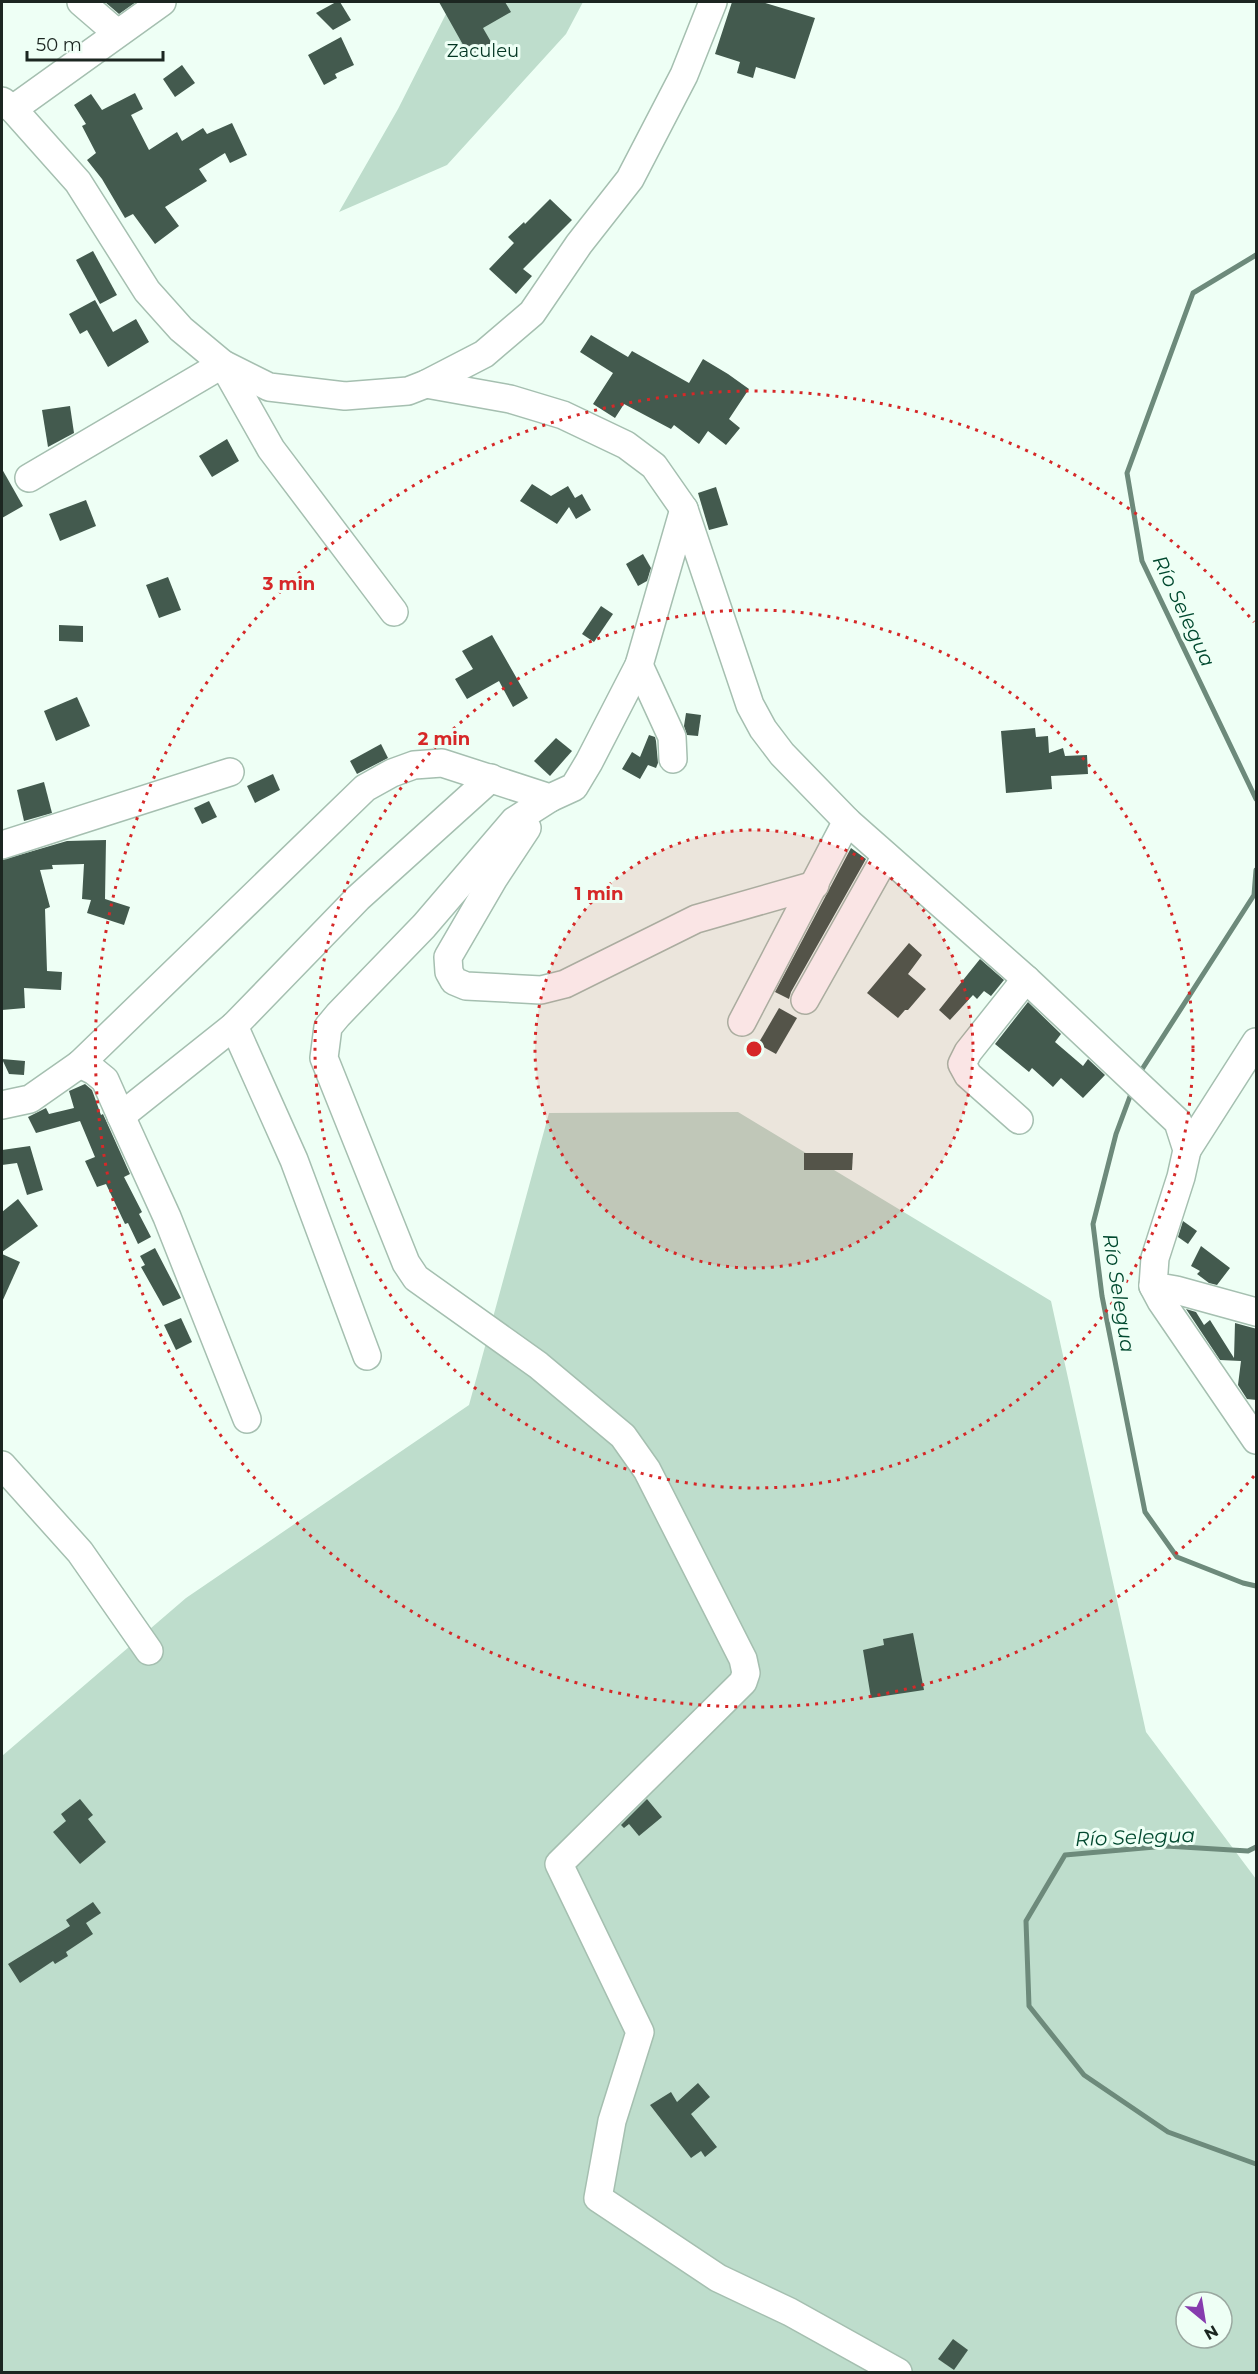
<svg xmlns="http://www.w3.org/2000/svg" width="1258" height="2374" font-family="Montserrat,sans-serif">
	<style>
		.green { fill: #beddcc; fill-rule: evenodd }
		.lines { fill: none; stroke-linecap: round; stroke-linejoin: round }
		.stream { stroke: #6d8a7b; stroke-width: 5 }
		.building { fill: #435a4e }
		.minor-casing { stroke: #a5bfb0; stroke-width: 30 }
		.minor { stroke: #fff; stroke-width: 27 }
		.ring { fill: none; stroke: #d62828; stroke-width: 3; stroke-dasharray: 3 6 }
		.labels { text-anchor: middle; stroke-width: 6; stroke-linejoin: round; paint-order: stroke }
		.park-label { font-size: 18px; fill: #033622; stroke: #eefff5 }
		.water-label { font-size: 20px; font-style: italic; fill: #01492f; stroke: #eefff5 }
		.centre { fill: #d62828; stroke: #eefff5; stroke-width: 3 }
		.ring-label { font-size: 18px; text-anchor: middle; font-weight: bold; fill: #d62828; stroke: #eefff5; stroke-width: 6; stroke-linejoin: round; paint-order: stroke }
	</style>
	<rect width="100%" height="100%" fill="#eefff5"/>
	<g class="green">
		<path d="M 452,2 L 583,2 L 566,34 L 447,165 L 339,212 L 398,109 Z"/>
		<path d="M 738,1112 L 1051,1301 L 1146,1732 L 1256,1879 L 1256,2372 L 2,2372 L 2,1756 L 186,1598 L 469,1405 L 549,1113 ZM 1186,2302 L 1222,2302 L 1222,2338 L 1186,2338 Z"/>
	</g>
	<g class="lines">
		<g class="stream">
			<path d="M 1256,255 L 1193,293 L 1127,473 L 1142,561 L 1256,799"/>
			<path d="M 1139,1074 L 1254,895 L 1256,870"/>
			<path d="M 1132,1091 L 1116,1134 L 1093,1224 L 1102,1296 L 1145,1512 L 1177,1557 L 1243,1583 L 1256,1586"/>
			<path d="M 1256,1847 L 1248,1851 L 1166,1846 L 1065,1855 L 1026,1921 L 1029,2006 L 1084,2075 L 1168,2132 L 1256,2164"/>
		</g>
	</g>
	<g class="building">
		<path d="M 105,2 L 136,2 L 119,14 Z"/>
		<path d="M 336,2 L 340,2 L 351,20 L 333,30 L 316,13 Z"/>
		<path d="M 439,2 L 505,2 L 511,12 L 483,28 L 494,47 L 471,59 Z"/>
		<path d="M 732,2 L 762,2 L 815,18 L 795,79 L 756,67 L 753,78 L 737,73 L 740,62 L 715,54 Z"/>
		<path d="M 341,37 L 354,65 L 335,74 L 337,78 L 324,85 L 308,55 Z"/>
		<path d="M 182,65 L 195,83 L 175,97 L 163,79 Z"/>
		<path d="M 135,93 L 143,109 L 131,115 L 149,150 L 177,132 L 182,141 L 203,128 L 207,134 L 232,123 L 247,155 L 230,163 L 225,153 L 199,169 L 207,181 L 165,207 L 179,226 L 155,244 L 133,214 L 125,218 L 102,179 L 87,160 L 96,153 L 82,126 L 86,124 L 74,105 L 91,94 L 102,110 Z"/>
		<path d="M 550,199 L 572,220 L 523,269 L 532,276 L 516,294 L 489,269 L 514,243 L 508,237 L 524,222 L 525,224 Z"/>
		<path d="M 93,251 L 117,295 L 100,304 L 76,260 Z"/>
		<path d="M 95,300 L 113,332 L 136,319 L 149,342 L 108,367 L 87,330 L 80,334 L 69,314 Z"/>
		<path d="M 591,335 L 628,357 L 632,351 L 689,383 L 703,359 L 728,374 L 749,389 L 729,419 L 740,428 L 726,445 L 708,431 L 699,444 L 674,425 L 671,429 L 624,404 L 615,418 L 593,404 L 613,373 L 580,352 Z"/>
		<path d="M 70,406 L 74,433 L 48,447 L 42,410 Z"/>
		<path d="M 227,439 L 239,461 L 212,477 L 199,456 Z"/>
		<path d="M 2,469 L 23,506 L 2,518 Z"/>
		<path d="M 532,484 L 551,496 L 568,486 L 575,498 L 582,494 L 591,510 L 576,519 L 569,507 L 557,524 L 520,501 Z"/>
		<path d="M 716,487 L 728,525 L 709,530 L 698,493 Z"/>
		<path d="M 86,500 L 96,526 L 60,541 L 49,514 Z"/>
		<path d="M 643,554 L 651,568 L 647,581 L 638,586 L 626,564 Z"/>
		<path d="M 168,577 L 181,610 L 159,618 L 146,585 Z"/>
		<path d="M 601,606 L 613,614 L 594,642 L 582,634 Z"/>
		<path d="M 59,625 L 83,626 L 83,642 L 59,641 Z"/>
		<path d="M 492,635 L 528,698 L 513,707 L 499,681 L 467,699 L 455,679 L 473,669 L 462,651 Z"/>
		<path d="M 77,697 L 90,726 L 56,741 L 44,711 Z"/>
		<path d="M 686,713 L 701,715 L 698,736 L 687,735 L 684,726 Z"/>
		<path d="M 1035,728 L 1036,737 L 1048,736 L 1049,753 L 1063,748 L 1065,756 L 1087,755 L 1088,774 L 1051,776 L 1052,789 L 1006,793 L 1001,731 Z"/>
		<path d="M 649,735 L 655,737 L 656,741 L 658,763 L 656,768 L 648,765 L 640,779 L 622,769 L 632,752 L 640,757 Z"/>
		<path d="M 556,738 L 572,751 L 550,776 L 534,761 Z"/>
		<path d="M 381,744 L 388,758 L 357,774 L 350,761 Z"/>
		<path d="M 273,774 L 280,790 L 255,803 L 247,786 Z"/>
		<path d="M 44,782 L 52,813 L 24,821 L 17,790 Z"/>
		<path d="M 209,801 L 217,817 L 202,824 L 194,808 Z"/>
		<path d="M 106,840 L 105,899 L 130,907 L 124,925 L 87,913 L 91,900 L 82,899 L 84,864 L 52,865 L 53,869 L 40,870 L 50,907 L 45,909 L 47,971 L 62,972 L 61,990 L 24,988 L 25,1008 L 2,1010 L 2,860 L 67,841 Z"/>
		<path d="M 851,848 L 866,859 L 791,992 L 789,999 L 775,992 Z"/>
		<path d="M 909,943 L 922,955 L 908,974 L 926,989 L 908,1010 L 905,1010 L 898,1018 L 867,993 Z"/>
		<path d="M 980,959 L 1004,980 L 991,996 L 984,991 L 977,999 L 973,995 L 950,1020 L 939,1010 Z"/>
		<path d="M 1028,1002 L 1061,1034 L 1055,1042 L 1083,1066 L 1088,1059 L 1105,1075 L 1083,1098 L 1061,1078 L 1053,1087 L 1032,1068 L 1029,1072 L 995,1044 Z"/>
		<path d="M 779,1008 L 797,1018 L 776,1054 L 758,1044 Z"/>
		<path d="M 2,1059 L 25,1061 L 24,1075 L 9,1074 Z"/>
		<path d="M 85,1084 L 92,1090 L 101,1115 L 103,1114 L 130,1174 L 124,1177 L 142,1212 L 139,1214 L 151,1237 L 138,1244 L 128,1223 L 125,1224 L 106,1184 L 97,1187 L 85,1161 L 95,1157 L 80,1121 L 36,1133 L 28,1117 L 46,1108 L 49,1114 L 74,1108 L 69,1091 Z"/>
		<path d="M 30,1146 L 43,1190 L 27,1195 L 17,1163 L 2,1165 L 2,1150 Z"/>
		<path d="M 804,1153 L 853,1153 L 852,1170 L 804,1170 Z"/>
		<path d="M 18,1199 L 38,1226 L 2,1252 L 2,1212 Z"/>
		<path d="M 1183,1221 L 1197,1231 L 1188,1244 L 1178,1237 Z"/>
		<path d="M 1201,1246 L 1230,1268 L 1217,1285 L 1209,1283 L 1197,1274 L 1200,1271 L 1191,1266 Z"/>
		<path d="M 155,1248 L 181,1298 L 163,1306 L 141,1267 L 145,1265 L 140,1256 Z"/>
		<path d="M 2,1254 L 20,1262 L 2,1302 Z"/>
		<path d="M 1186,1309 L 1196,1312 L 1204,1325 L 1210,1320 L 1234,1358 L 1235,1323 L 1257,1329 L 1257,1400 L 1247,1399 L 1238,1385 L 1241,1361 L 1220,1360 Z"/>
		<path d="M 181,1318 L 192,1342 L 176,1350 L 164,1325 Z"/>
		<path d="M 913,1633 L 924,1690 L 871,1698 L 863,1650 L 884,1645 L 883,1639 Z"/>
		<path d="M 80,1799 L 93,1815 L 88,1819 L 106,1842 L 80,1864 L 53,1832 L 66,1821 L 61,1814 Z"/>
		<path d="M 647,1799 L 662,1817 L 639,1836 L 629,1824 L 624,1828 L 621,1825 Z"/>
		<path d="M 93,1902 L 101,1913 L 86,1923 L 93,1934 L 66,1952 L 68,1956 L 55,1964 L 53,1961 L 20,1983 L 8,1964 L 70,1926 L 66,1920 Z"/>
		<path d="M 698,2083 L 710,2097 L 691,2114 L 717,2147 L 705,2157 L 701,2151 L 691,2158 L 650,2105 L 671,2092 L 677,2102 Z"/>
		<path d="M 953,2339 L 968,2350 L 954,2370 L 938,2359 Z"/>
	</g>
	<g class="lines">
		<defs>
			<g id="minor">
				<path d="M 81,2 L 117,33"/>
				<path d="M 2,101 L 13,109 L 78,182 L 147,291 L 181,329 L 223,364 L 269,387 L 345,396 L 408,391 L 426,384 L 484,354 L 532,313 L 579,244 L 630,179 L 684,75 L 713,2"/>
				<path d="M 13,109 L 162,2"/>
				<path d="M 426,384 L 510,399 L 563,415 L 626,445 L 654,466 L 684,509 L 750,705 L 763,729 L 782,754 L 847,821 L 1026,979 L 1178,1122 L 1187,1150 L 1181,1177 L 1155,1258 L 1153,1286 L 1176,1290 L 1256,1312"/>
				<path d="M 29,478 L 223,364 L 271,449 L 394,612"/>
				<path d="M 639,665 L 672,737 L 673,759"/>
				<path d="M 550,798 L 514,821 L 424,926 L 338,1015 L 328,1027 L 324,1058 L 406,1263 L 416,1278 L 538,1365 L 623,1436 L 647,1470 L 743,1659 L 746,1673 L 743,1682 L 559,1864 L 640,2032 L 612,2121 L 598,2198 L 718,2278 L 790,2312 L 898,2372"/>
				<path d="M 527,828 L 494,878 L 448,957 L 449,972 L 454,981 L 466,986 L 541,990 L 565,984 L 696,919 L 815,885"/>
				<path d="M 2,845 L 230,772"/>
				<path d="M 805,1000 L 886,856"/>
				<path d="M 742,1022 L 847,821"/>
				<path d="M 234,1026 L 294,1160 L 367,1356"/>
				<path d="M 80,1064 L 94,1071 L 105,1080 L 121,1116 L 167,1217 L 247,1419"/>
				<path d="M 2,1105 L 30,1099 L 80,1064 L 365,788 L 392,773 L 414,765 L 442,763 L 550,798 L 574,787 L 589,762 L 639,665 L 684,509"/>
				<path d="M 121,1116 L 234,1026 L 358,898 L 491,778"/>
				<path d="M 1019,1120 L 968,1075 L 962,1064 L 968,1052 L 1026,979"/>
				<path d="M 1187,1150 L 1256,1042"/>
				<path d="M 1153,1286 L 1161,1301 L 1256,1440"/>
				<path d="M 2,1465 L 80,1552 L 149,1651"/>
			</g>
		</defs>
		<use href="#minor" class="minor-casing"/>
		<use href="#minor" class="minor"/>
	</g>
	<circle cx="754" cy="1049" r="219" fill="#d62828" fill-opacity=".12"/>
	<g class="ring">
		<circle cx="754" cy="1049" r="219"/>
		<circle cx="754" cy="1049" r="439"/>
		<path d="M1254 1476A658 658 0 1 1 1254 622"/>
	</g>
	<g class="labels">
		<g class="park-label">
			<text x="483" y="57">Zaculeu</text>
		</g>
		<g class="water-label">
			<text transform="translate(1184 611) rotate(65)" y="7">Río Selegua</text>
			<text transform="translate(1119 1293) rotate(81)" y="7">Río Selegua</text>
			<text transform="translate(1135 1837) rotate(-2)" y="7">Río Selegua</text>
		</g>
	</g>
	<circle cx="754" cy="1049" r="9" class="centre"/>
	<g class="ring-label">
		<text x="289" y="590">3 min</text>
		<text x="444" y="745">2 min</text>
		<text x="599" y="900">1 min</text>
	</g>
	<rect width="1258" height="2374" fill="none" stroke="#1c2621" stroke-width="6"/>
	<g transform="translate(1204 2320) rotate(150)"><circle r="28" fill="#eefff5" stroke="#9aa8a0" stroke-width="1.5"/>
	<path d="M0-4.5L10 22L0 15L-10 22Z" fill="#863cae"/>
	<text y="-9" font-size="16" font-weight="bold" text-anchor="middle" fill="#1c2621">N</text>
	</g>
	<path d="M27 51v9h136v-9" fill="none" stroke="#1c2621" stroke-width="3"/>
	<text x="36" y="51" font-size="18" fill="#1c2621" stroke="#eefff5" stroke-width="4.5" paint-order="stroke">50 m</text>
</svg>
